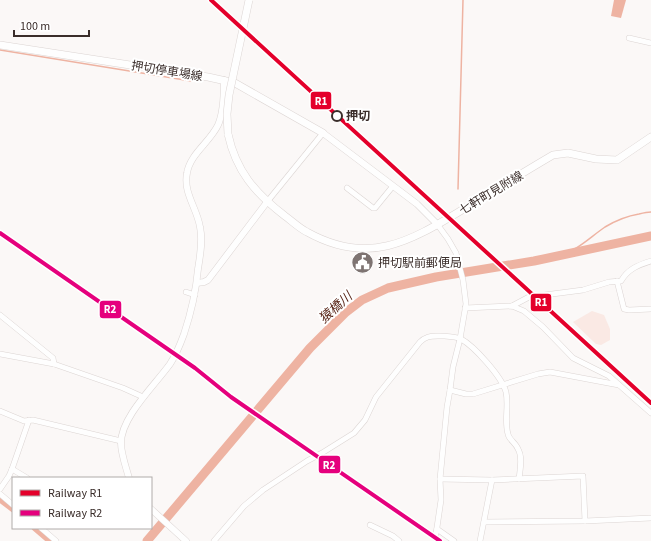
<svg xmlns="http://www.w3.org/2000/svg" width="651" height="541" font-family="'Source Sans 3','Noto Sans JP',sans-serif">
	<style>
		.green { fill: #fae9e4 }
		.water { fill: #eeb3a2 }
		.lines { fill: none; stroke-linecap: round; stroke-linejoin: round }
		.stream { stroke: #eeb3a2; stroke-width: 1.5 }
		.canal { stroke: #eeb3a2; stroke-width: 5 }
		.river { stroke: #eeb3a2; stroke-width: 9 }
		.minor-tunnel { stroke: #d4cfce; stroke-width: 5; stroke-dasharray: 5 2.5; stroke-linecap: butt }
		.minor-casing { stroke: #dcd5d3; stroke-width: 6 }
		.tertiary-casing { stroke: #dcd5d3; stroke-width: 7 }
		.secondary-casing { stroke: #dcd5d3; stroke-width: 8 }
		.minor { stroke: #fefefe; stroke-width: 5 }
		.tertiary { stroke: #fefefe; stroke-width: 6 }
		.secondary { stroke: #fefefe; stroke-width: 7 }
		.secondary-bridge-casing { stroke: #dcd5d3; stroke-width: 8; stroke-linecap: butt }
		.secondary-bridge { stroke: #fefefe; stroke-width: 7 }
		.rail-1-casing { stroke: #fff; stroke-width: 7 }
		.rail-2-casing { stroke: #fff; stroke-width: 7 }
		.rail-1 { stroke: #e4002b; stroke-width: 4 }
		.rail-2 { stroke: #e5007d; stroke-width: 4 }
		.stop-dot { fill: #fff; stroke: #3a2d2a; stroke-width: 2 }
		.labels { text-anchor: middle; stroke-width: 4; stroke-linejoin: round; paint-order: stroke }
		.street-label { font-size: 12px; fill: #3a2d2a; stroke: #fff }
		.stop-label { font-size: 12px; font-weight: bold; fill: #3a2d2a; stroke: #fff; text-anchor: start }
		.poi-label { font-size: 12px; fill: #3a2d2a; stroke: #fff; text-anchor: start }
		.water-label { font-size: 13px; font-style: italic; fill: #511c0e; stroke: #fff }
		.line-badge { stroke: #fff; stroke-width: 1.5 }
		.badge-label { font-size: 11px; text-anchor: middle; font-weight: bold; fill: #fff }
	</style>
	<rect width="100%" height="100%" fill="#fbf8f7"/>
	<path class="green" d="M 592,311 L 604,315 L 610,329 L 610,340 L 601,345 L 596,344 L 573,322 Z"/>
	<path class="water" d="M 614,0 L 626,0 L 621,18 L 611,16 Z"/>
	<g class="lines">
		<g class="stream">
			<path d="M 0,50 L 191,81"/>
			<path d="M 458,189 L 463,0"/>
			<path d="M 558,256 C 577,251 589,238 605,227 C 615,221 627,216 639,214 C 643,213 647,212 651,212"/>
		</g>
		<g class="canal">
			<path d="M 0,500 L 13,510"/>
			<path d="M 34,528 L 49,541"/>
		</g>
		<path class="river" d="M 147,541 L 310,348 L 345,313 L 362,300 L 388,288 L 436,277 L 534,261 L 651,236"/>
		<path class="minor-tunnel" d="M 436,541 L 436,534"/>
		<defs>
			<g id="minor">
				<path d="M 629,38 L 651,43"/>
				<path d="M 347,188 L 373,208 L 375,208 L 393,186"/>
				<path d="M 267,202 L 323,133"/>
				<path d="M 617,281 L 624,309 L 629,310 L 651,309"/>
				<path d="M 186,292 L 195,295"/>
				<path d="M 512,306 L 529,297 L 583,290 L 609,282 L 621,281 C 628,269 638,265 651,261"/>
				<path d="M 465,308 L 512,306 L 524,311 L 543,327 L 573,358 L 609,376 L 651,413"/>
				<path d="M 0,315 L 53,358 L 54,364"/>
				<path d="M 0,354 L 54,364 L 123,388 L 143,397"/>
				<path d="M 450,390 L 466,394 L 473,394 L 538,374 L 550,372 L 619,385"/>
				<path d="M 0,411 L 24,421 L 33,420 L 121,441"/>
				<path d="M 12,469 L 27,478"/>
				<path d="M 440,479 L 492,480 L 583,476 L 585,521"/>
				<path d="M 0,489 L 9,476 L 12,469 L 29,420"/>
				<path d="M 0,494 L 13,505"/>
				<path d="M 484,522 L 585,521 L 651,518"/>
				<path d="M 370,525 L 393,536 L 399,541"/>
				<path d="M 41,528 L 56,541"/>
				<path d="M 437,529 L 454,541"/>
				<path d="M 436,534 L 441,500 L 440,479 L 447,407 L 450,390 L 453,367 L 460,339 L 466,304 L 463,280 L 456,253 L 448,239 L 437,224"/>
				<path d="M 214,541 L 244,506 L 263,490 L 307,461 L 322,453 L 354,433 L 365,420 L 376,397 L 420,342 C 422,340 425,338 428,337 C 434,335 455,336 461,339 C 474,346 502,377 506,392 C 509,406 504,421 508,434 C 509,440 516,443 518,449 C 523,457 520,470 519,479"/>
				<path d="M 480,541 L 492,480"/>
			</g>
			<g id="tertiary">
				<path d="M 323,133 L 417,204 L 437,224"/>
				<path d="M 197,283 L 204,282 L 208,280 L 267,202"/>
				<path d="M 129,478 C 126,467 121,454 121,443 C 121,417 155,385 170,364 C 176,355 180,345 184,334 C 191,313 196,291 198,269 C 200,256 203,241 200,227 C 197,208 183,193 187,173 C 190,154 210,142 218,125 C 223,114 224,92 224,80"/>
				<path d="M 151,509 L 186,541"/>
			</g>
			<g id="secondary">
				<path d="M 0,45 L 208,77 L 235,83 L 323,133"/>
				<path d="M 228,134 C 236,171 255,193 285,216 C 292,221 299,228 307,232 C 368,266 409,242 462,210 C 492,192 522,173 553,155 L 568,153 L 596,159 L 617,160 L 651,137"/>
			</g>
		</defs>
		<use href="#minor" class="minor-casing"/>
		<use href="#tertiary" class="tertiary-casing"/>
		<use href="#secondary" class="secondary-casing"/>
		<use href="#minor" class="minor"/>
		<use href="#tertiary" class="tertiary"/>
		<use href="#secondary" class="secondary"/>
		<defs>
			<path id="secondary-bridge" d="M 228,134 L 227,114 L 229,95 L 249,0"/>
		</defs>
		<use href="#secondary-bridge" class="secondary-bridge-casing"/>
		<use href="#secondary-bridge" class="secondary-bridge"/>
		<defs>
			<path id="rail-1" d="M 211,0 L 651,403"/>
			<path id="rail-2" d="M 0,233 L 195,368 L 231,397 L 440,541"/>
		</defs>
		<use href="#rail-1" class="rail-1-casing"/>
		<use href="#rail-2" class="rail-2-casing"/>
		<use href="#rail-1" class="rail-1"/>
		<use href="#rail-2" class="rail-2"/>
	</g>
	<defs>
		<symbol id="civic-disc" viewBox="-11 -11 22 22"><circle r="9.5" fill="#7e7472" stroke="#fff"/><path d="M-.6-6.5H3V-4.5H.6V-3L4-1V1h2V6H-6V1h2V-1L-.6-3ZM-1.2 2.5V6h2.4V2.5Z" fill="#fff"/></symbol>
	</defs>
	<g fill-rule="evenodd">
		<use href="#civic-disc" x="350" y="250" width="25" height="25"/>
	</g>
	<circle class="stop-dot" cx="337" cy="116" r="5"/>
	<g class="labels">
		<g class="street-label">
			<text transform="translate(167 71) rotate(9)" y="4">押切停車場線</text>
			<text transform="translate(491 193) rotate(-31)" y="4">七軒町見附線</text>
		</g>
		<g class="stop-label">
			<text x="346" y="120">押切</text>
		</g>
		<g class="poi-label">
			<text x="378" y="267">押切駅前郵便局</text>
		</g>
		<g class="water-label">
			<text transform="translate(335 307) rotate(-42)" y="5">猿橋川</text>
		</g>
	</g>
	<g class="line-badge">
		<rect x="310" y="91" width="22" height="19" rx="4" fill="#e4002b"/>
		<rect x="530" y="293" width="22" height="19" rx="4" fill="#e4002b"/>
		<rect x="99" y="300" width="23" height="19" rx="4" fill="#e5007d"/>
		<rect x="318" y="455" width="23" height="19" rx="4" fill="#e5007d"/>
	</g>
	<g class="badge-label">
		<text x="321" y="105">R1</text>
		<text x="541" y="306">R1</text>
		<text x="110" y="313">R2</text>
		<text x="329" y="469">R2</text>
	</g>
	<rect x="12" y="477" width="140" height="52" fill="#ffffff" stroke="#b0abaa"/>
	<rect x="20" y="490" width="20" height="6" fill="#e4002b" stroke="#b0abaa"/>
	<text x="48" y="497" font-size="12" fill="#3a2d2a">Railway R1</text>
	<rect x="20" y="510" width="20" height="6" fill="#e5007d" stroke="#b0abaa"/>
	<text x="48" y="517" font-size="12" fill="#3a2d2a">Railway R2</text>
	<path d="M14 30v6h75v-6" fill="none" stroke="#3a2d2a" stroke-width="2"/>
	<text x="20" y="30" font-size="12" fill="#3a2d2a" stroke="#ffffff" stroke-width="3" paint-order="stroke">100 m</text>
</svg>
